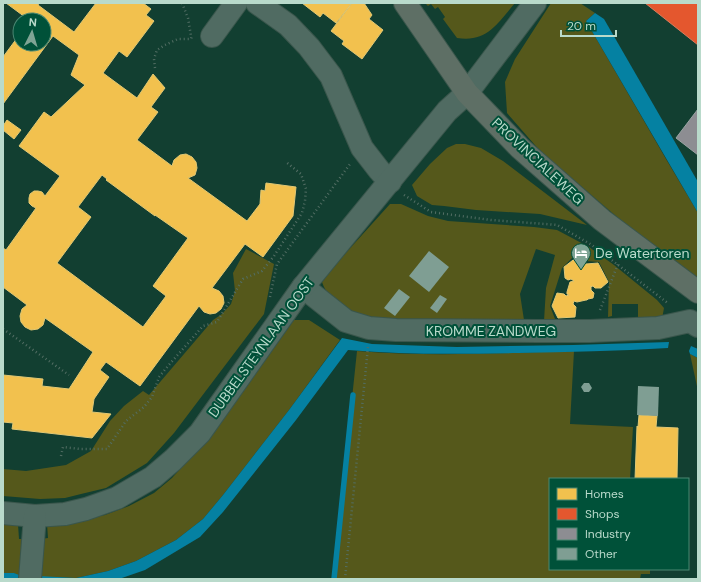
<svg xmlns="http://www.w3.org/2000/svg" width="701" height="582" font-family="'DM Sans',sans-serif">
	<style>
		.green { fill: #55581b }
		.water { fill: #0581a2 }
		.homes { fill: #f2c14e; stroke: #e1c874; fill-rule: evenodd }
		.shops { fill: #e4572e; stroke: #d77e5d }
		.industry { fill: #8d8d92; stroke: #9aa4a3 }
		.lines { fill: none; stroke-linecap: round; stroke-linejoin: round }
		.stream { stroke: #0581a2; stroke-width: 5.5 }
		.building { fill: #7f9e93 }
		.minor-casing { stroke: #3a564c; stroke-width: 24 }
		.major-casing { stroke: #3a564c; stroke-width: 24 }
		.path { stroke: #536e64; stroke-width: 2.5; stroke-dasharray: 1 3; stroke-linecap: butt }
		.minor { stroke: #506b62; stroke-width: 22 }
		.major { stroke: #5e6f65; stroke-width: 22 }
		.labels { text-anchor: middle; stroke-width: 4; stroke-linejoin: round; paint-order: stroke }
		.street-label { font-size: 14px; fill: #b9dacb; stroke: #005139 }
		.poi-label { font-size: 14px; fill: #b9dacb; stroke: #005139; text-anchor: start }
	</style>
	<rect width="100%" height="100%" fill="#123f31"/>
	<g class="green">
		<path d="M 425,3 L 515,3 C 498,23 487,43 457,38 L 443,19 L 445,17 L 438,7 L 435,9 L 431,4 L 428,6 Z"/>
		<path d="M 551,3 L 580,3 L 595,13 L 586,21 L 666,159 L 698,213 L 698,281 L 624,223 L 541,152 L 507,113 L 505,82 L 515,59 Z"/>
		<path d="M 456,144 L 465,144 L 481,148 L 503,161 L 587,225 L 540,214 L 476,210 L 444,206 L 432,205 L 417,196 L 412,185 L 430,164 L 447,148 Z"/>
		<path d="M 390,204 L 401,204 L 428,216 L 448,221 L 534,227 L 557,230 L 589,247 L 614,265 L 657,300 L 664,308 L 662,319 L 638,319 L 638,304 L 612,304 L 612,316 L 608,317 L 609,282 L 599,262 L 586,261 L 576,254 L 562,268 L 550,306 L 555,319 L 544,321 L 546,288 L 555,255 L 536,249 L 520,294 L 524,320 L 381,320 C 359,315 330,307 322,282 L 334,266 Z"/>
		<path d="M 246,249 L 274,264 L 264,314 L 174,433 L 147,463 L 106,488 L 81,494 L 65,498 L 40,499 L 3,496 L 3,469 L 26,471 L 66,465 L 91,451 L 110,421 L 124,406 L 143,391 L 149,395 L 213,320 L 222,314 L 231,304 L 235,291 L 233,273 Z"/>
		<path d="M 294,320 L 309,320 L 340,340 L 289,410 L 223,495 L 203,519 L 176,540 L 136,561 L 108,571 L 76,578 L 39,577 L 40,539 L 48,538 L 47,524 L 105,515 L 129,506 L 154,493 L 172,478 L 199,448 L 244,390 Z"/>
		<path d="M 357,351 C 429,357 502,353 574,351 L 570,424 L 633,427 L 630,479 L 550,479 L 550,569 L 650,569 L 650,574 L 641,574 L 640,579 L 333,579 Z"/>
		<path d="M 690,354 L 698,358 L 698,391 Z"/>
		<path d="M 3,523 L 18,524 L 19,539 L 25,539 L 22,576 L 17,575 L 14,573 L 3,573 Z"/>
	</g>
	<g class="water">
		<path d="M 595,13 L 604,19 L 698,182 L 698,213 L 586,21 Z"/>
		<path d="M 342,338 L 372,344 L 457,347 L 573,345 L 669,342 L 668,348 C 618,351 568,352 518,353 C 461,354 405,355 348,350 L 296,420 L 223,512 L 200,537 L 145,570 L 119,579 L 3,579 L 3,573 L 14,573 L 19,575 L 76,578 L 108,571 L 136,561 L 176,540 L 203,519 L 223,495 L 289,410 Z"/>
		<path d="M 691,346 L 698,349 L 698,358 L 690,354 L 689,351 Z"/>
	</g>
	<g class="homes">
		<path d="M 6,3 L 39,3 L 38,5 L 74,32 L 96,3 L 143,3 L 151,9 L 146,15 L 154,21 L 127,57 L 119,51 L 103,73 L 137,98 L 153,74 L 165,88 L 151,107 L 158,112 L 137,140 L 172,166 L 174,160 L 180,155 L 186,154 L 192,157 L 196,162 L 197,168 L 195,175 L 188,178 L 247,221 L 260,204 L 261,190 L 265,191 L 266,183 L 296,187 L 293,216 L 263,257 L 245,244 L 212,288 L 219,291 L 223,296 L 224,303 L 221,309 L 216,313 L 210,314 L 204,312 L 199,306 L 140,386 L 106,362 L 100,370 L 109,377 L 94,399 L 92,412 L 111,414 L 92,438 L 12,429 L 13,423 L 3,422 L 3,375 L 43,379 L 42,386 L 69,389 L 93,352 L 45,318 L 43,325 L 38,329 L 31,330 L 25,327 L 21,322 L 20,316 L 22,309 L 27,305 L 3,287 L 3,248 L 6,250 L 36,208 L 32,206 L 29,203 L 29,198 L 30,194 L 34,191 L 38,191 L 42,192 L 45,196 L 60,176 L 19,146 L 44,112 L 51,117 L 85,85 L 71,75 L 79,55 L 53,36 L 3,104 L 3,57 L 20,34 L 20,44 L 44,44 L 44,20 L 29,20 ZM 102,175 L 107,179 L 106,180 L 155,216 L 155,215 L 188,238 L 153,286 L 166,296 L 143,327 L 57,263 L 91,217 L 78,207 Z"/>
		<path d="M 302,3 L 352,3 L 336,23 L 323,13 L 320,17 Z"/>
		<path d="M 352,3 L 364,3 L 372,15 L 369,19 L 383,30 L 362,59 L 342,44 L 344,41 L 331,31 Z"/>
		<path d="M 7,120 L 21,130 L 14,139 L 3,130 L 3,126 Z"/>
		<path d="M 577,257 L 586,264 L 598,263 L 608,282 L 601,288 L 595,288 L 593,286 L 590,287 L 591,287 L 591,290 L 594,293 L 593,298 L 588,299 L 587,300 L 586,300 L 577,302 L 574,301 L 573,304 L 576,307 L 575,317 L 558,318 L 552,306 L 557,293 L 564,294 L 566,296 L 569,295 L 567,294 L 567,292 L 570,282 L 574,281 L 571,279 L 568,280 L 565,278 L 564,267 Z"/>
		<path d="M 639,415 L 657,416 L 656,427 L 678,428 L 677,479 L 635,479 L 637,426 L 638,427 Z"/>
	</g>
	<path class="shops" d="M 645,3 L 698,3 L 698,45 Z"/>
	<path class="industry" d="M 698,109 L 698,155 L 676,138 Z"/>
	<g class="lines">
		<path class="stream" d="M 334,579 L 353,395"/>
	</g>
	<g class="building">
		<path d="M 429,251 L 449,267 L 429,292 L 409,276 Z"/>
		<path d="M 399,289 L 410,297 L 395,316 L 384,308 Z"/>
		<path d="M 440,295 L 447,299 L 437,313 L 430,308 Z"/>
		<path d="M 584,383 L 589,383 L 592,388 L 589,392 L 584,392 L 581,387 Z"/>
		<path d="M 638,386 L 659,387 L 658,416 L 637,415 Z"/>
	</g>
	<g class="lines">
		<defs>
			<g id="minor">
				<path d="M 257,3 L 288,25 L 309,47 L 331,76 L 362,148 L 379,170 L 390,182"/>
				<path d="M 212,36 L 236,3"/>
				<path d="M 303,287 L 346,321 L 369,328 L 396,330 L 538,331 L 590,331 L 658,328 L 690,321 L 698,326"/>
				<path d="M 3,513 L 35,516 L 65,514 L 86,509 L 117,498 L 153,477 L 173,460 L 200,433 L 303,287 L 447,111 L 467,93 L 535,3"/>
				<path d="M 30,579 L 35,516"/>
			</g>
			<path id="major" d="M 405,3 L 467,93 L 520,148 L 602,220 L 698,292"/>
		</defs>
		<use href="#minor" class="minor-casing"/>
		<use href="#major" class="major-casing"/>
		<g class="path">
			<path d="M 182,3 L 188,18 L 191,36"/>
			<path d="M 155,68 L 154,59 L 157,50 L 165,45 L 178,39 L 191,39 L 192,36"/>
			<path d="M 404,195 L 431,212 L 491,220 L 545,224 L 557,225 L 592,245 L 669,304"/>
			<path d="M 270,297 L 277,264 L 350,164"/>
			<path d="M 600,310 L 618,264"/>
			<path d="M 3,329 L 69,375"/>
			<path d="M 61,456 L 63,447 L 80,449 L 107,449 L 126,421 L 144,407 L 152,397 L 159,377 L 168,366 L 203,326 L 217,322 L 243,279 L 262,271 L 274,256 L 302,213 L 305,201 L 306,189 L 301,174 L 286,162"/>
			<path d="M 345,579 L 368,347"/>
		</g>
		<use href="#minor" class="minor"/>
		<use href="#major" class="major"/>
	</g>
	<defs>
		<symbol id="hotel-pin" viewBox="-11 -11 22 30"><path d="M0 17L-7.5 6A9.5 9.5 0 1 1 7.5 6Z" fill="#7fa495" stroke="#005139"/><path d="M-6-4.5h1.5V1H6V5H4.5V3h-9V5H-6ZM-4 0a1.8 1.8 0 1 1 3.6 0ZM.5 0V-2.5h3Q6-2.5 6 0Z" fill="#fff"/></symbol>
	</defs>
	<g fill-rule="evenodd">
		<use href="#hotel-pin" x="570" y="242" width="22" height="30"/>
	</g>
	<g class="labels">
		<g class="street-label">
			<text transform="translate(538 161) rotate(43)" y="5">PROVINCIALEWEG</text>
			<text x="491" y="336">KROMME ZANDWEG</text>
			<text transform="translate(261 347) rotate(-54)" y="5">DUBBELSTEYNLAAN OOST</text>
		</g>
		<g class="poi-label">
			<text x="595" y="258">De Watertoren</text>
		</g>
	</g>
	<rect width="701" height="582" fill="none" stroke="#b9dacb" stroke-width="8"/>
	<rect x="549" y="478" width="140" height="92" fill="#005139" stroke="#4a8873"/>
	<rect x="557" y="488" width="20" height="12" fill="#f2c14e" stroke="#4a8873"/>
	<text x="585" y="498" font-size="12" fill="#b9dacb">Homes</text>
	<rect x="557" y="508" width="20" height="12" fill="#e4572e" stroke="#4a8873"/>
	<text x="585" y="518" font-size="12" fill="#b9dacb">Shops</text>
	<rect x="557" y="528" width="20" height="12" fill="#8d8d92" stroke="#4a8873"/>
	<text x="585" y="538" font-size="12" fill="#b9dacb">Industry</text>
	<rect x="557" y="548" width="20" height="12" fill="#7f9e93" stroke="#4a8873"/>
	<text x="585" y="558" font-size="12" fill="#b9dacb">Other</text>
	<g transform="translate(32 32) rotate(5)"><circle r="19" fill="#005139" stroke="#4a8873"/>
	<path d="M0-3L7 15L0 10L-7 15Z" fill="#7fa495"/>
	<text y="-6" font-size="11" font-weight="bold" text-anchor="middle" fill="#b9dacb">N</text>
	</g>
	<path d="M561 30v6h55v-6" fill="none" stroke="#b9dacb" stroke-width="2"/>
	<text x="567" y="30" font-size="12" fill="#b9dacb" stroke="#005139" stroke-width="3" paint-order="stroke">20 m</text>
</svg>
